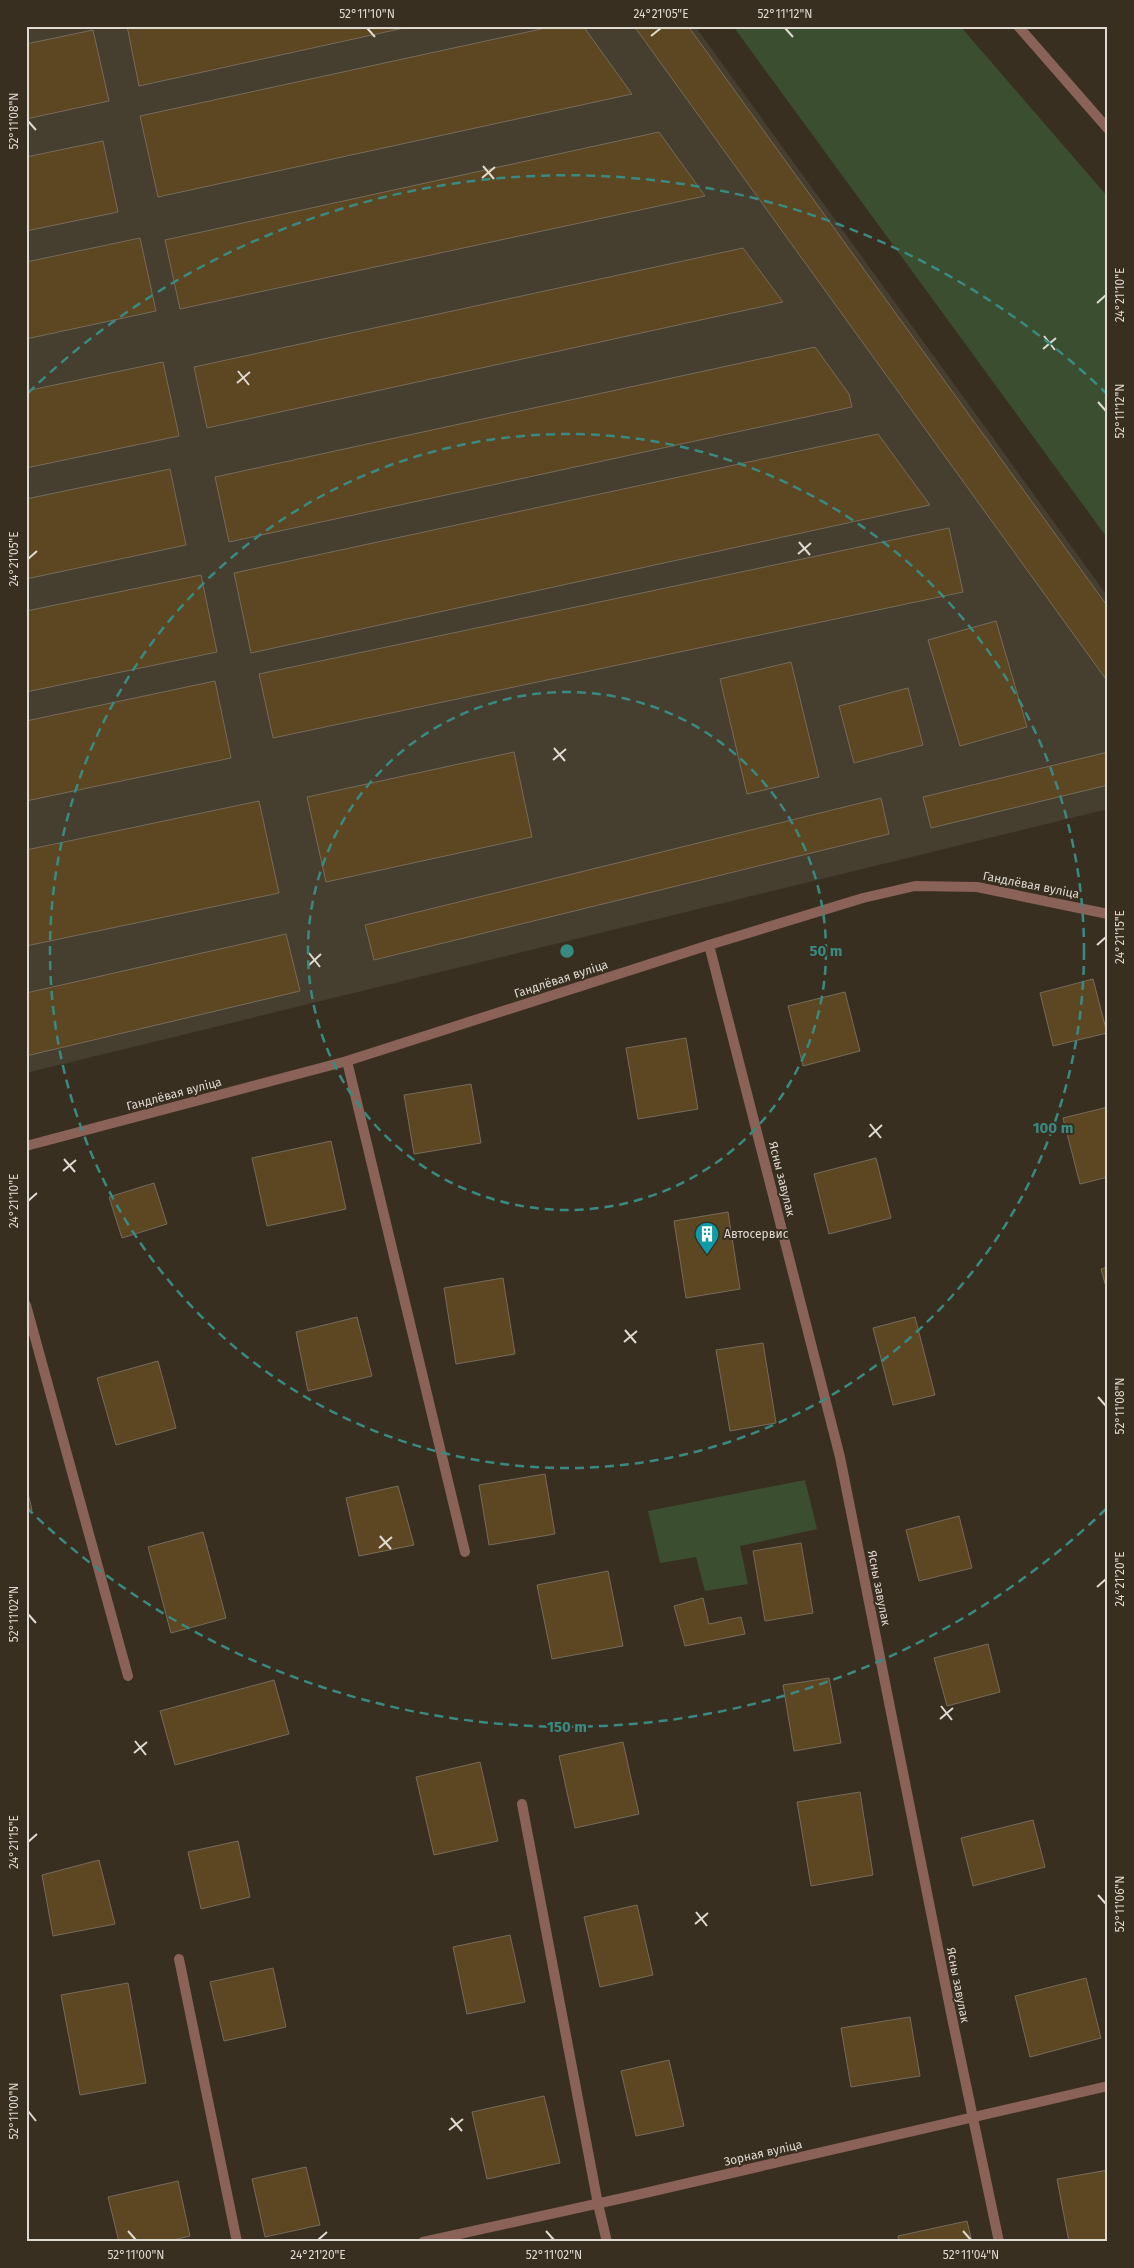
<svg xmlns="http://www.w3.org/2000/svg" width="1134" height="2268" font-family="'Fira Sans',sans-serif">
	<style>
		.industrial { fill: #463e2e }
		.green { fill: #3b4f30 }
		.building { fill: #5d4722; stroke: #766b5b }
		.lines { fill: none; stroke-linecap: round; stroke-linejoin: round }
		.service { stroke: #8a6258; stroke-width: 10 }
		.minor { stroke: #8a6258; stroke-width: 10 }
		.ticks { fill: none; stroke: #dfdad1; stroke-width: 2 }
		.ring { fill: none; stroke: #398a82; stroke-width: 2.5; stroke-dasharray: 9 6 }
		.labels { text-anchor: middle; stroke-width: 4; stroke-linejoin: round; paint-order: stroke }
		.street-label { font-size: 12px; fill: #dfdad1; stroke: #392f21 }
		.poi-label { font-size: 12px; fill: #dfdad1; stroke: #392f21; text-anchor: start }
		.centre { fill: #398a82; stroke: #392f21; stroke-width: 2.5 }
		.ring-label { font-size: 15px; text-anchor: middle; font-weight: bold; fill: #398a82; stroke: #392f21; stroke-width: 4; stroke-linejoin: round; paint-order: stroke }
		.neatline { fill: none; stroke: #dfdad1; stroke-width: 2 }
		.ticks-label { font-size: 12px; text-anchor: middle; fill: #dfdad1 }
	</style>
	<rect width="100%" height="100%" fill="#392f21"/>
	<path class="industrial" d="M 26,26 L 695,26 L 1108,597 L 1108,809 L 26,1073 Z"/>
	<g class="green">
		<path d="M 733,26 L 960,26 L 1108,197 L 1108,539 Z"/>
		<path d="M 805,1480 L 817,1529 L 740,1546 L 748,1584 L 705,1591 L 696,1557 L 660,1563 L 648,1511 Z"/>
	</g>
	<g class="building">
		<path d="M 127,26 L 413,26 L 139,86 Z"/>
		<path d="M 555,26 L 583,26 L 632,94 L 158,197 L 140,116 Z"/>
		<path d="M 634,26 L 688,26 L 1108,607 L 1108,682 Z"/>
		<path d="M 93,30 L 109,101 L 26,119 L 26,44 Z"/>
		<path d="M 659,132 L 705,196 L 180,309 L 165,240 Z"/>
		<path d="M 103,141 L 118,212 L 26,231 L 26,157 Z"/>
		<path d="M 140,238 L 156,311 L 26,339 L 26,262 Z"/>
		<path d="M 743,248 L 783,302 L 207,428 L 194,367 Z"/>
		<path d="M 815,347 L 849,394 L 852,407 L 229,542 L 215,477 Z"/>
		<path d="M 163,362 L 179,436 L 26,468 L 26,391 Z"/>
		<path d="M 878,434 L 930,505 L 251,653 L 234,573 Z"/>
		<path d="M 170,469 L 186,545 L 26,579 L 26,499 Z"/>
		<path d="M 949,528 L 963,592 L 273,738 L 259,674 Z"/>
		<path d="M 201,575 L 217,652 L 26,692 L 26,611 Z"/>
		<path d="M 996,621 L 1027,727 L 960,746 L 928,640 Z"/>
		<path d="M 791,662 L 819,777 L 747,794 L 720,679 Z"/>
		<path d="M 215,681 L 231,758 L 26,801 L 26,721 Z"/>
		<path d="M 908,688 L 923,745 L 854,763 L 839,706 Z"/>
		<path d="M 514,752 L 532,837 L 326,882 L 307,797 Z"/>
		<path d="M 1108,752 L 1108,785 L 931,828 L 923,797 Z"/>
		<path d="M 881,798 L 889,834 L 374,960 L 365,925 Z"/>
		<path d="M 259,801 L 279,893 L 26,946 L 26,850 Z"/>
		<path d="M 286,934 L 300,991 L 26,1056 L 26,993 Z"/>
		<path d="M 1093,979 L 1107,1033 L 1053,1046 L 1040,993 Z"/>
		<path d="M 845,992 L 860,1051 L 803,1066 L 788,1006 Z"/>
		<path d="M 686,1038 L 698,1109 L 638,1119 L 626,1048 Z"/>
		<path d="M 471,1084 L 481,1143 L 414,1154 L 404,1095 Z"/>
		<path d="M 1108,1107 L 1108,1177 L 1080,1184 L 1063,1118 Z"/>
		<path d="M 331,1141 L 346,1209 L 267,1226 L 252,1158 Z"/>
		<path d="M 876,1158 L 891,1218 L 829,1234 L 814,1174 Z"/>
		<path d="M 154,1183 L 167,1224 L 122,1238 L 109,1197 Z"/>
		<path d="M 728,1212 L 740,1289 L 686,1298 L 674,1221 Z"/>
		<path d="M 1108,1267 L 1108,1294 L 1101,1269 Z"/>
		<path d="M 503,1278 L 515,1354 L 456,1364 L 444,1288 Z"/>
		<path d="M 357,1317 L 372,1376 L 308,1391 L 296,1332 Z"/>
		<path d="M 915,1317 L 935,1395 L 893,1405 L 873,1328 Z"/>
		<path d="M 763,1343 L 776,1423 L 730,1431 L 716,1350 Z"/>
		<path d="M 158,1361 L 176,1428 L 116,1445 L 97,1378 Z"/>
		<path d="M 545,1474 L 555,1534 L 489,1545 L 479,1485 Z"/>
		<path d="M 26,1485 L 32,1510 L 26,1511 Z"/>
		<path d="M 398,1486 L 414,1545 L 359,1556 L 346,1498 Z"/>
		<path d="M 959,1516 L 972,1568 L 919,1581 L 906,1530 Z"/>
		<path d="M 203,1532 L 226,1618 L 171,1633 L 148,1547 Z"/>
		<path d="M 801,1543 L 813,1613 L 765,1621 L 753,1551 Z"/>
		<path d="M 608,1571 L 623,1646 L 552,1659 L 537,1585 Z"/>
		<path d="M 703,1598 L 709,1624 L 741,1617 L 745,1634 L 685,1646 L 674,1606 Z"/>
		<path d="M 988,1644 L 1000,1692 L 947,1706 L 934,1658 Z"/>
		<path d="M 829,1678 L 841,1743 L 794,1751 L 783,1685 Z"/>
		<path d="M 274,1680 L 289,1734 L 175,1765 L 160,1711 Z"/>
		<path d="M 623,1742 L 639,1814 L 575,1828 L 559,1756 Z"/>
		<path d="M 480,1762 L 498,1841 L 434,1855 L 416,1777 Z"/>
		<path d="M 860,1792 L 873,1875 L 811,1886 L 797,1802 Z"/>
		<path d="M 1033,1820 L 1045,1867 L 973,1886 L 961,1838 Z"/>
		<path d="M 238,1841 L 250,1897 L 201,1909 L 188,1852 Z"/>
		<path d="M 99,1860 L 115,1924 L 53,1936 L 42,1875 Z"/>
		<path d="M 637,1905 L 653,1975 L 600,1987 L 584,1917 Z"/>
		<path d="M 510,1935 L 525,2002 L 467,2014 L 453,1947 Z"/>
		<path d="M 273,1968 L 286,2027 L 224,2041 L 210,1982 Z"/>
		<path d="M 1086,1978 L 1101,2038 L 1030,2057 L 1015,1996 Z"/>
		<path d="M 128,1983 L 146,2083 L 80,2095 L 61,1995 Z"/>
		<path d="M 910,2017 L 920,2076 L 851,2087 L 841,2028 Z"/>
		<path d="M 669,2060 L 684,2126 L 636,2136 L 621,2071 Z"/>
		<path d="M 544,2096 L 560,2163 L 487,2179 L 472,2112 Z"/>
		<path d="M 306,2167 L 320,2225 L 265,2237 L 252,2179 Z"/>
		<path d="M 1108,2170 L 1108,2241 L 1069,2242 L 1057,2179 Z"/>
		<path d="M 178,2181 L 190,2236 L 164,2242 L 119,2242 L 108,2197 Z"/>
		<path d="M 967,2221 L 972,2242 L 899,2242 L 898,2236 Z"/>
	</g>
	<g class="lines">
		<g class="service">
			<path d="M 347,1061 L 465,1552"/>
			<path d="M 26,1305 L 128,1676"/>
			<path d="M 522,1804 L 598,2204 L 607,2242"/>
		</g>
		<g class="minor">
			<path d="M 1018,26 L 1108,129"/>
			<path d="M 709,945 L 840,1457 L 951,2013 L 999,2242"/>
			<path d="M 26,1146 L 347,1061 L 709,945 L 863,898 L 915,886 L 977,887 L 1108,914"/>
			<path d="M 179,1959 L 237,2242"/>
			<path d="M 423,2242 L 632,2196 L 1108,2086"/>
		</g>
	</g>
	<path class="ticks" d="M 367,28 L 375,37M 785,28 L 793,37M 651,36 L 661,28M 28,121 L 36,130M 483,166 L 494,179M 482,178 L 495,167M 1097,303 L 1106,295M 1044,336 L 1055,350M 1043,349 L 1056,338M 238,371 L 249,385M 237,383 L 250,372M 1098,402 L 1106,411M 799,542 L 810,555M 798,554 L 811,543M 28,559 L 37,551M 554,748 L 565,761M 553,760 L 566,749M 1097,945 L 1106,937M 309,953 L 320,967M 308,966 L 321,954M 870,1124 L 881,1138M 869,1137 L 882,1125M 64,1159 L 75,1172M 63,1171 L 76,1160M 28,1201 L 37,1193M 625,1330 L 636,1343M 624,1342 L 637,1331M 1098,1397 L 1106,1406M 380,1536 L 391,1549M 379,1548 L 392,1537M 1097,1587 L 1106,1579M 28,1614 L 36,1623M 941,1706 L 952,1720M 940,1719 L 953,1708M 135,1741 L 146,1755M 134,1753 L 147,1742M 28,1842 L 37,1834M 1098,1895 L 1106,1904M 696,1912 L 707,1926M 695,1924 L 708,1913M 28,2111 L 36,2121M 451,2118 L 462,2131M 449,2130 L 463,2119M 128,2231 L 136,2240M 546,2231 L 554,2240M 963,2231 L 971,2240M 318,2240 L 327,2232"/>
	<g class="ring">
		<circle cx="567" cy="951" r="259"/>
		<circle cx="567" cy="951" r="517"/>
		<path d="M1106 1509A776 776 0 0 1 28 1509M28 393A776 776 0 0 1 1106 393"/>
	</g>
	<defs>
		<symbol id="building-pin" viewBox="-11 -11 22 30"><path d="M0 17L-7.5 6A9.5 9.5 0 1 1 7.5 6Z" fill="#0f9aa8" stroke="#392f21"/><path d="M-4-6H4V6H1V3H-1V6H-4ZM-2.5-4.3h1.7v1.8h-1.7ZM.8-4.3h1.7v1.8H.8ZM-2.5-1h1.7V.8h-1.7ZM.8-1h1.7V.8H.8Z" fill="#fff"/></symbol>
	</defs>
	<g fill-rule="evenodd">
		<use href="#building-pin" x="693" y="1220" width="28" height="38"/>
	</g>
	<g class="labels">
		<g class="street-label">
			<text transform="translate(1031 885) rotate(11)" y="4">Гандлёвая вуліца</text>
			<text transform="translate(561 979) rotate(-18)" y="4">Гандлёвая вуліца</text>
			<text transform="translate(174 1094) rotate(-15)" y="4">Гандлёвая вуліца</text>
			<text transform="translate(782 1179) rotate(76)" y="4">Ясны завулак</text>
			<text transform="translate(879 1588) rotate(79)" y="4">Ясны завулак</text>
			<text transform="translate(958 1985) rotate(79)" y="4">Ясны завулак</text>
			<text transform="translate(763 2153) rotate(-13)" y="4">Зорная вуліца</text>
		</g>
		<g class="poi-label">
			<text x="724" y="1238">Автосервис</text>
		</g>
	</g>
	<circle cx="567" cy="951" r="8" class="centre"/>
	<g class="ring-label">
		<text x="826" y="956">50 m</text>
		<text x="1053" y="1133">100 m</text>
		<text x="567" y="1732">150 m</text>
	</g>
	<rect width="1134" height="2268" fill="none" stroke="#392f21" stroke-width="55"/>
	<rect x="28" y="28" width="1078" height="2212" class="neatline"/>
	<g class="ticks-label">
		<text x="367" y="18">52°11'10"N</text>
		<text x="661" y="18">24°21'05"E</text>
		<text x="785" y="18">52°11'12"N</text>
		<text transform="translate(14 121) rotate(-90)" y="4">52°11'08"N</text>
		<text transform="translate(1120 295) rotate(-90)" y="4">24°21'10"E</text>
		<text transform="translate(1120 411) rotate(-90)" y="4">52°11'12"N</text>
		<text transform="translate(14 559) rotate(-90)" y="4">24°21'05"E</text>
		<text transform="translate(1120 937) rotate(-90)" y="4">24°21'15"E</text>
		<text transform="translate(14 1201) rotate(-90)" y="4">24°21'10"E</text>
		<text transform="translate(1120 1406) rotate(-90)" y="4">52°11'08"N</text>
		<text transform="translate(1120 1579) rotate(-90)" y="4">24°21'20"E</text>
		<text transform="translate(14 1614) rotate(-90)" y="4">52°11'02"N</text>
		<text transform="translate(14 1842) rotate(-90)" y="4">24°21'15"E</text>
		<text transform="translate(1120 1904) rotate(-90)" y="4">52°11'06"N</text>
		<text transform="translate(14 2111) rotate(-90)" y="4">52°11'00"N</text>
		<text x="136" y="2259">52°11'00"N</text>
		<text x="318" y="2259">24°21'20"E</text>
		<text x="554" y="2259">52°11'02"N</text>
		<text x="971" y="2259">52°11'04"N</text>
	</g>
</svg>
